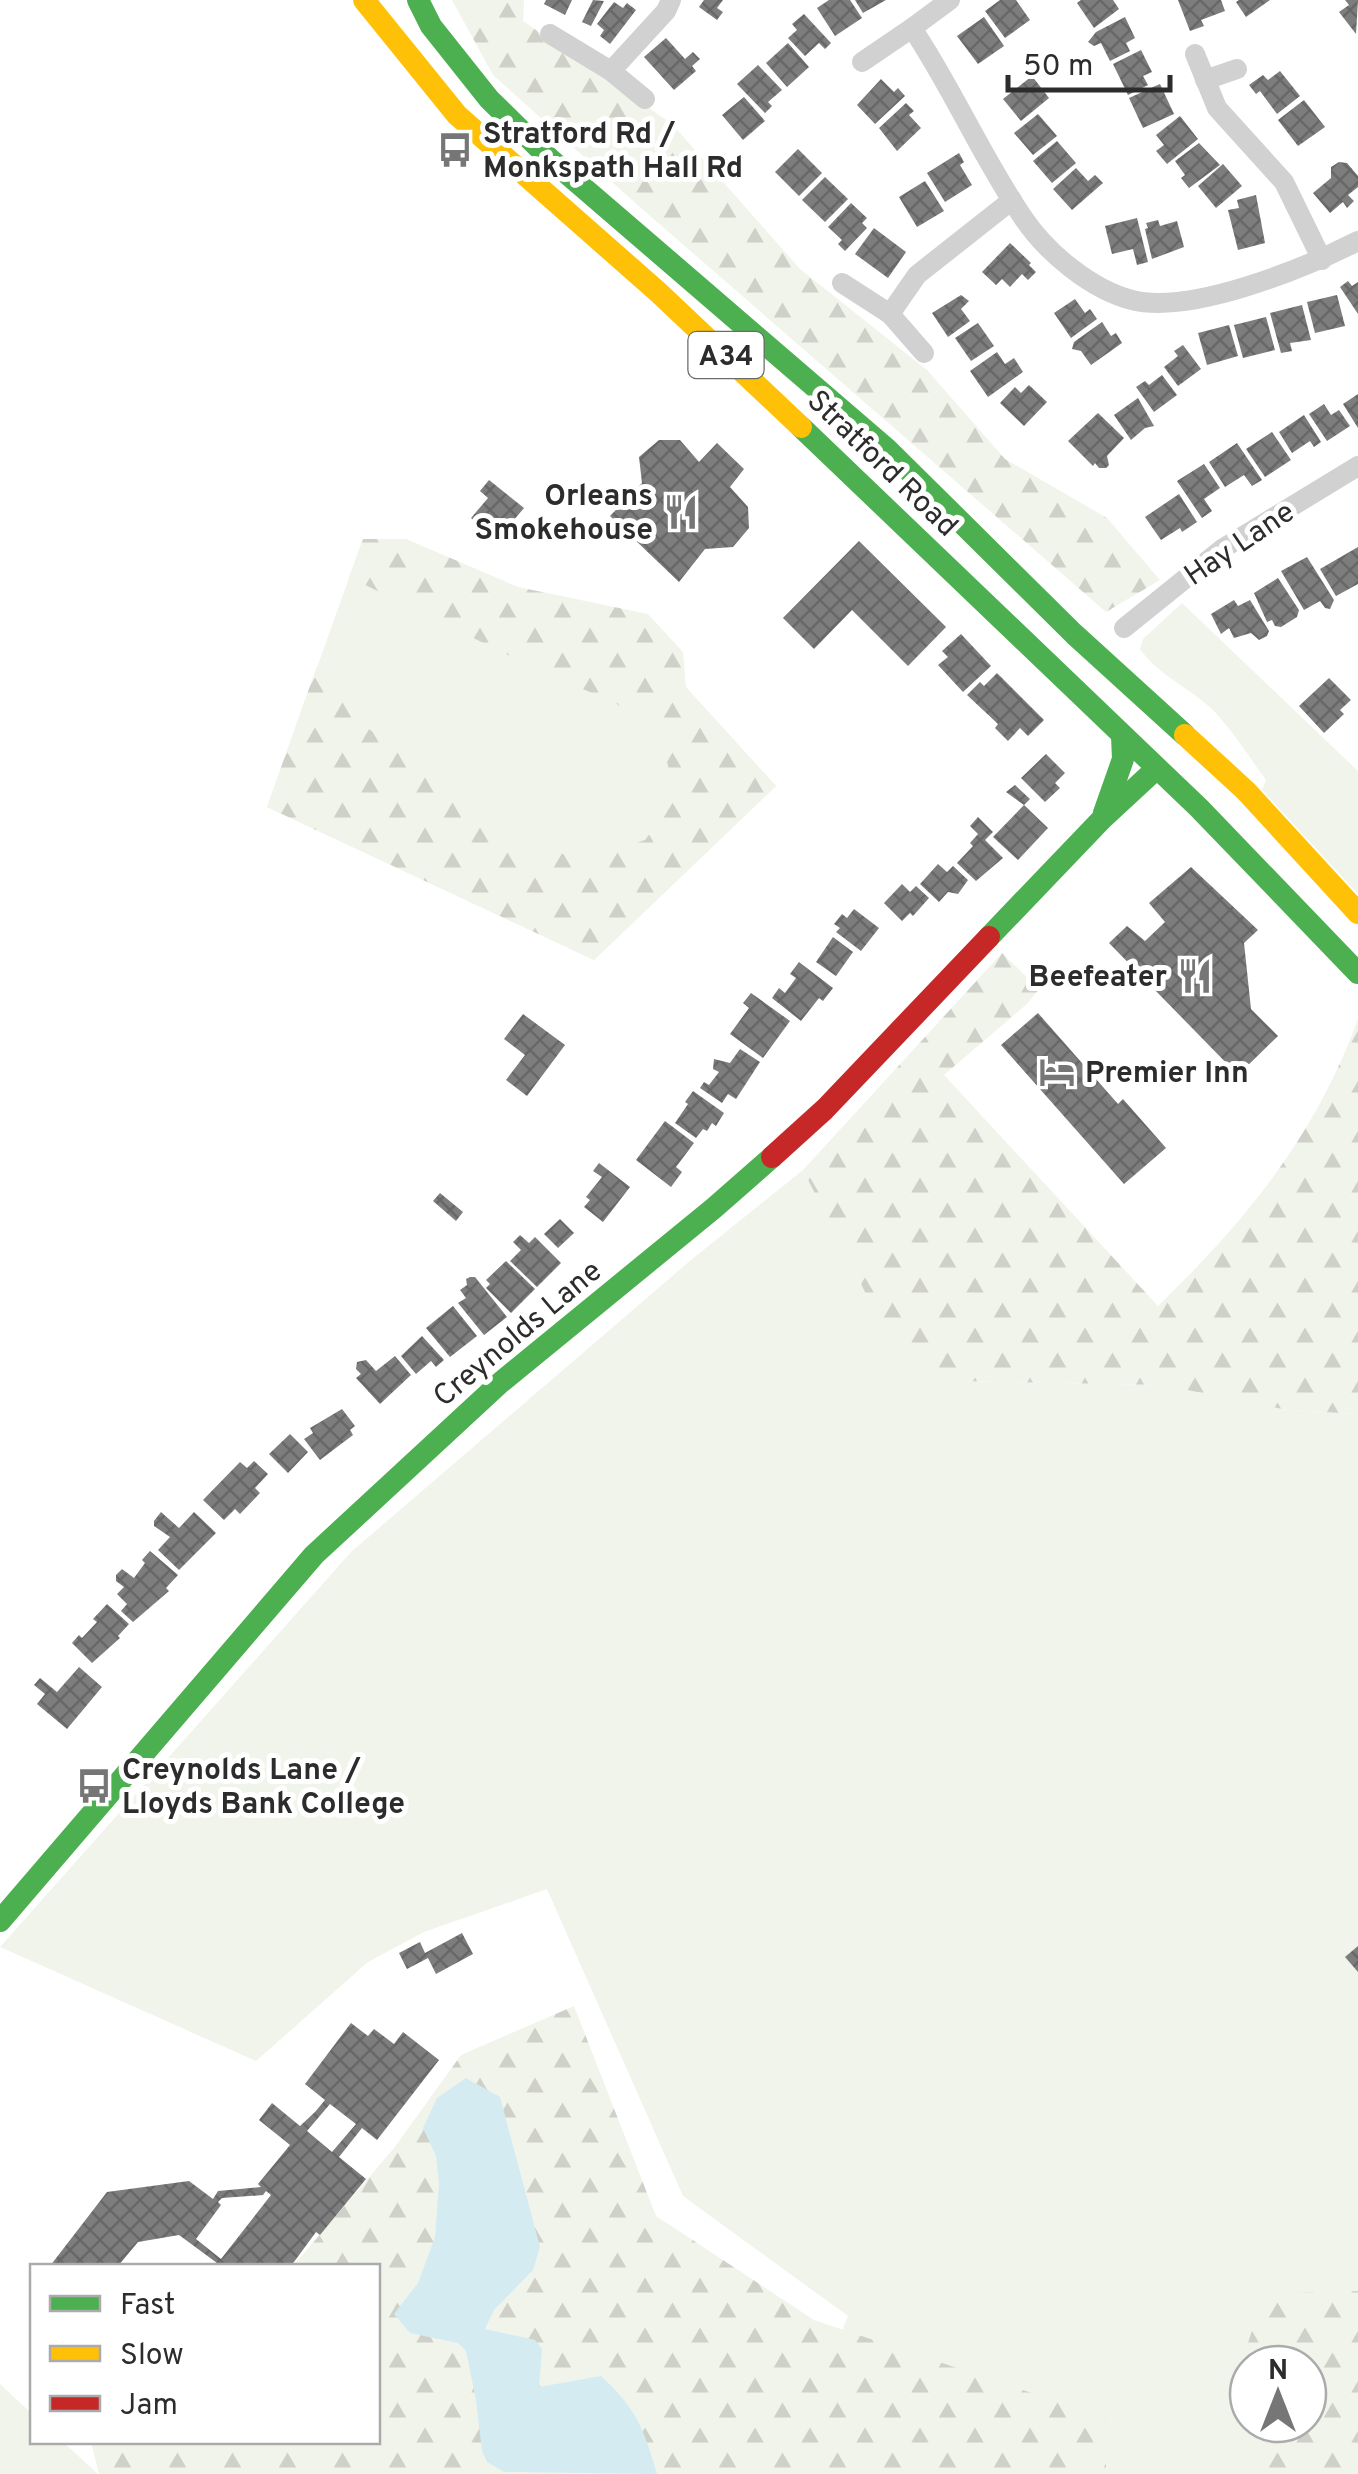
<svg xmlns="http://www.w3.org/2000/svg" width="1358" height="2474" font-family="Overpass,sans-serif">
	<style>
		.green { fill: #f1f4ea; fill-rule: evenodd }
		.forest { fill: url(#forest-firs) }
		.water { fill: #d5ebf2 }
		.building { fill: url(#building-cross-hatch); fill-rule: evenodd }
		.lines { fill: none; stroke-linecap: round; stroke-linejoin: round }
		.street { stroke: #d1d1d1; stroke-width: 20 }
		.fast { stroke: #4caf50; stroke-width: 22 }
		.slow { stroke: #ffc107; stroke-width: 22 }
		.jam { stroke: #c62828; stroke-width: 22 }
		.labels { text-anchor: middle; stroke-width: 10; stroke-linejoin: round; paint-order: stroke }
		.shield { fill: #fff; stroke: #6b6b6b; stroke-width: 2.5 }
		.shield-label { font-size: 28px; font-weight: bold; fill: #2c2c2c }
		.poi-label { font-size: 30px; font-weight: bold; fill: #2c2c2c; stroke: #fff; text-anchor: start }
		.street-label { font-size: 30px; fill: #2c2c2c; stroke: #fff }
	</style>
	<defs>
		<pattern id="forest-firs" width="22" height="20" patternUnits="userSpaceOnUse" patternTransform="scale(2.5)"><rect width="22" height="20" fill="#f1f4ea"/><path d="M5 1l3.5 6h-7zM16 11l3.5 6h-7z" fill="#cfd1c9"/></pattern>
		<pattern id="building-cross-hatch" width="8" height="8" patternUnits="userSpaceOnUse" patternTransform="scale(2.5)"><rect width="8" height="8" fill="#7d7d7d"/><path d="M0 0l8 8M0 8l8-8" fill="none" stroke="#676767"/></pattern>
	</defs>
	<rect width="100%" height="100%" fill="#fff"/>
	<g class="green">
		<path d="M 363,539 L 686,687 L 776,786 L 594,960 L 267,807 Z"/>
		<path d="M 1182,603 L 1358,771 L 1358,894 L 1262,790 L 1266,780 C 1249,757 1233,731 1213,710 C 1190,688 1158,675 1140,649 L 1143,639 Z"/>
		<path d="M 803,1170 L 899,1359 L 958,1381 L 1162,1385 L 1287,1410 L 1358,1414 L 1358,2474 L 784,2474 L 848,2316 L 683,2196 L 547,1889 L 424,1932 L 368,1962 L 256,2061 L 0,1947 L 351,1552 L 691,1260 ZM 1248,2364 L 1308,2364 L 1308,2424 L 1248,2424 Z"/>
		<path d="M 0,2384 L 32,2414 L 32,2442 L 63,2442 L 98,2474 L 0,2474 Z"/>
	</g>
	<g class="forest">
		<path d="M 452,0 L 524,0 L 523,21 L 672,124 L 800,269 L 927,370 L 1005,459 L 1107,518 L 1160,580 L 1106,612 L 641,208 L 493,75 Z"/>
		<path d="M 363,539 L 406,539 L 518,587 L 648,614 L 683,652 L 686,688 L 776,786 L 594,960 L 267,807 L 317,666 L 369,729 L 454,792 L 507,838 L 584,860 L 645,840 L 675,800 L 662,737 L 614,702 L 551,676 L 349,577 Z"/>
		<path d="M 1002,953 L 1039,989 L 1027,1004 L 944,1075 L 1158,1306 C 1246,1221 1316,1135 1358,1019 L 1358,1414 L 1287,1410 L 1162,1385 L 958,1381 L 899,1359 L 803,1170 Z"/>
		<path d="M 574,2006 L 656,2216 L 814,2320 L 1106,2418 L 1106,2474 L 99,2474 L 91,2442 L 378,2442 L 378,2266 L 293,2266 L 394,2148 L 461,2055 Z"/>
		<path d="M 1358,2291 L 1358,2474 L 1270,2474 L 1259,2424 L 1308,2424 L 1308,2364 L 1248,2364 L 1246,2349 L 1264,2294 Z"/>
	</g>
	<path class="water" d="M 466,2078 L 500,2097 L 540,2247 L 533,2270 L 494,2310 L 485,2329 L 535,2340 L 542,2349 L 539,2387 L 601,2376 C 636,2408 644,2429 657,2474 L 504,2472 L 487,2462 L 482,2451 L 476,2400 L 466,2351 L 458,2343 L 410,2333 L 394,2314 L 418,2283 L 435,2237 L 439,2184 L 436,2156 L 423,2128 L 437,2098 Z"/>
	<g class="building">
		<path d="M 546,0 L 572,0 L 565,15 L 544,4 Z"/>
		<path d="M 593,0 L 604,1 L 591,26 L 582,22 Z"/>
		<path d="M 704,0 L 723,0 L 717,8 L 723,12 L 717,20 L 699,7 Z"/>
		<path d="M 829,0 L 850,0 L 862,18 L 835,36 L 817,8 Z"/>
		<path d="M 855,0 L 886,0 L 863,13 Z"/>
		<path d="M 1000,0 L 1016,0 L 1030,20 L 1005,38 L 985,11 Z"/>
		<path d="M 1081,0 L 1113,0 L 1119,9 L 1094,28 L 1077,3 Z"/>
		<path d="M 1178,0 L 1221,0 L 1225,11 L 1201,20 L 1204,26 L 1190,31 Z"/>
		<path d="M 1239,0 L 1270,0 L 1246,17 L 1236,2 Z"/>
		<path d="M 1345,0 L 1358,0 L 1356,34 L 1339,12 L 1349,5 Z"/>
		<path d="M 614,2 L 623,8 L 627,3 L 636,10 L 610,44 L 600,36 L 604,30 L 597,24 Z"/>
		<path d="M 804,14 L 831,43 L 825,49 L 819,43 L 805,56 L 788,38 L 797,30 L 792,24 Z"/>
		<path d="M 984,17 L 1004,46 L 978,64 L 957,36 Z"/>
		<path d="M 1125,17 L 1135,38 L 1126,43 L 1130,51 L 1110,61 L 1101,43 L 1094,46 L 1088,42 L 1096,32 Z"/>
		<path d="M 666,38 L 685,59 L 693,52 L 700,59 L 692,66 L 696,71 L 674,90 L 644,57 Z"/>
		<path d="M 788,43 L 809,67 L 787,87 L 766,63 Z"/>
		<path d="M 1141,50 L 1152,72 L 1143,76 L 1148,85 L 1128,95 L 1113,64 Z"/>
		<path d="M 758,65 L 782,90 L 768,102 L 772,106 L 765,113 L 737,84 Z"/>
		<path d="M 1280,71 L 1300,96 L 1277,114 L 1260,91 L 1256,94 L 1249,85 L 1263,75 L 1268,80 Z"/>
		<path d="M 1032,76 L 1049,98 L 1021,121 L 1003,99 Z"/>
		<path d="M 881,79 L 894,92 L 898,88 L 905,96 L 875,124 L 857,105 Z"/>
		<path d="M 1160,84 L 1174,114 L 1143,128 L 1129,98 Z"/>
		<path d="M 744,97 L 765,121 L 743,140 L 722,115 Z"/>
		<path d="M 1304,100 L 1325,127 L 1298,146 L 1278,120 Z"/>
		<path d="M 906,103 L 914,111 L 909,115 L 921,128 L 897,151 L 879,128 Z"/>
		<path d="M 1038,114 L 1057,136 L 1033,155 L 1014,133 Z"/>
		<path d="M 1180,116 L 1198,139 L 1167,164 L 1156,151 L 1164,145 L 1156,135 Z"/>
		<path d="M 1057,141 L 1076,163 L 1052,183 L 1033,161 Z"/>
		<path d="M 1199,143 L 1220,165 L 1189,188 L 1181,178 L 1185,175 L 1175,161 Z"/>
		<path d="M 798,149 L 822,173 L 799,196 L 775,172 Z"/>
		<path d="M 959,153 L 964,162 L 960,165 L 972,185 L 945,202 L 927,173 Z"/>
		<path d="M 1339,162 L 1347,163 L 1358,176 L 1358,187 L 1348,195 L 1354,201 L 1347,208 L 1343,202 L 1330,213 L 1313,193 L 1331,178 L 1331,167 Z"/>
		<path d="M 1223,164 L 1242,186 L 1216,208 L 1198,186 Z"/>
		<path d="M 1076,168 L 1088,181 L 1095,175 L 1103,183 L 1072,210 L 1053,189 Z"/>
		<path d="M 825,177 L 848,199 L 825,222 L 802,200 Z"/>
		<path d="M 925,181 L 944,211 L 917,227 L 899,197 Z"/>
		<path d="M 1256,195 L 1265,243 L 1238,250 L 1228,210 L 1239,208 L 1237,200 Z"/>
		<path d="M 851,203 L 867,218 L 862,223 L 867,228 L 845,251 L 838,244 L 842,240 L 828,227 Z"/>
		<path d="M 1137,218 L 1148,262 L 1137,265 L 1133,249 L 1112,254 L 1105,226 Z"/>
		<path d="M 1158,220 L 1160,226 L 1177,221 L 1184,247 L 1152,259 L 1145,229 L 1148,228 L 1146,223 Z"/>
		<path d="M 874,228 L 906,252 L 888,278 L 855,254 Z"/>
		<path d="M 1010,243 L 1031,263 L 1029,265 L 1036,272 L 1028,280 L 1022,274 L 1010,287 L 1002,279 L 996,285 L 982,272 Z"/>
		<path d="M 1348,281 L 1352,286 L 1358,282 L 1358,314 L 1340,287 Z"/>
		<path d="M 961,295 L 969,301 L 961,309 L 970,321 L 948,337 L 932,313 Z"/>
		<path d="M 1337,295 L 1345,326 L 1315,333 L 1307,302 Z"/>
		<path d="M 1075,299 L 1085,313 L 1090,309 L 1097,319 L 1071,338 L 1054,313 Z"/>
		<path d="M 1302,305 L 1311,340 L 1290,343 L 1292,351 L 1281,353 L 1270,313 Z"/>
		<path d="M 1266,317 L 1275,350 L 1243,358 L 1234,325 Z"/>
		<path d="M 1102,322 L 1111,336 L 1116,333 L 1122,343 L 1091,365 L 1081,351 L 1072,349 L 1074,342 Z"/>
		<path d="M 978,323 L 994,346 L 971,361 L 955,338 Z"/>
		<path d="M 1229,325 L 1238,356 L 1207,365 L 1198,333 Z"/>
		<path d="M 1183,345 L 1201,369 L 1178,386 L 1164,367 L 1178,356 L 1174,351 Z"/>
		<path d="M 997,352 L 1005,364 L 1014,358 L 1023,372 L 988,397 L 970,371 Z"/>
		<path d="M 1162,375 L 1177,395 L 1154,412 L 1136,387 L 1145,381 L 1149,385 Z"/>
		<path d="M 1029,385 L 1047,402 L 1024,426 L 1000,403 L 1015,387 L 1021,393 Z"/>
		<path d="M 1358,394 L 1358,428 L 1343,404 Z"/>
		<path d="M 1138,398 L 1154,426 L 1145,428 L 1131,440 L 1114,415 Z"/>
		<path d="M 1324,404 L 1331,415 L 1339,410 L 1350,426 L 1327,441 L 1309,414 Z"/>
		<path d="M 1098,413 L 1124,438 L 1107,456 L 1109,465 L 1106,468 L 1099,468 L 1095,463 L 1093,466 L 1068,441 Z"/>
		<path d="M 1304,415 L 1321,442 L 1314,447 L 1310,441 L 1292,453 L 1279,432 Z"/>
		<path d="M 1272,432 L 1291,460 L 1265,477 L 1246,449 Z"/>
		<path d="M 659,440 L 680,440 L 699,462 L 717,443 L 744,469 L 730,487 L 748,507 L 749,528 L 733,547 L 705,549 L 679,582 L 610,516 L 642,483 L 639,457 Z"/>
		<path d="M 1237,443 L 1262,480 L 1252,486 L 1244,475 L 1225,487 L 1209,462 Z"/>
		<path d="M 1204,464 L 1220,488 L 1204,499 L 1212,511 L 1202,518 L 1177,481 Z"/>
		<path d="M 489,480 L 524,508 L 497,540 L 471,518 L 488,498 L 480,491 Z"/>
		<path d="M 1179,494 L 1197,522 L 1182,532 L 1180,528 L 1161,540 L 1145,517 Z"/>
		<path d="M 859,541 L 946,627 L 908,666 L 852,610 L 814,649 L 783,618 Z"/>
		<path d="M 1358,547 L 1358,584 L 1336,596 L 1320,569 Z"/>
		<path d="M 1307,557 L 1334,600 L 1330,609 L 1325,608 L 1320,601 L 1304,610 L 1281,571 Z"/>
		<path d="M 1278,578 L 1299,610 L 1297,617 L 1281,627 L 1275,626 L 1272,620 L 1267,622 L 1254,593 Z"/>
		<path d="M 1234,600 L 1238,606 L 1250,600 L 1269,631 L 1267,636 L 1259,640 L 1251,633 L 1234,638 L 1229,628 L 1221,634 L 1211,614 Z"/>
		<path d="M 961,634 L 991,666 L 963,692 L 938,665 L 948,657 L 942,651 Z"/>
		<path d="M 997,673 L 1044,720 L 1028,736 L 1020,728 L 1008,741 L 995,728 L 998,724 L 967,695 L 980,682 L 984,686 Z"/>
		<path d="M 1329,678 L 1351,700 L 1340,710 L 1344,714 L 1324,733 L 1299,706 Z"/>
		<path d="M 1046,754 L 1065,773 L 1055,783 L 1060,788 L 1045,802 L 1021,778 Z"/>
		<path d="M 1015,785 L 1030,799 L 1024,805 L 1048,828 L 1018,860 L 993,837 L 1024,805 L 1006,792 Z"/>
		<path d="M 978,817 L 993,832 L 985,840 L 1003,858 L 976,881 L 957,863 L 973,846 L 970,843 L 978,834 L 970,826 Z"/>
		<path d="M 938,864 L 947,872 L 953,866 L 968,880 L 958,894 L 948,892 L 939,902 L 920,884 Z"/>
		<path d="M 1191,867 L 1258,930 L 1244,943 L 1251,1009 L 1278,1036 L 1238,1075 L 1109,943 L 1127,926 L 1145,941 L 1165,922 L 1149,903 Z"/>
		<path d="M 902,884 L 910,892 L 916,886 L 929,898 L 913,916 L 910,913 L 902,921 L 884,903 Z"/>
		<path d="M 854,909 L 879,928 L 861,951 L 836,932 L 840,928 L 834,924 L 842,914 L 847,918 Z"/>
		<path d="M 833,937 L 853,952 L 836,976 L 816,962 Z"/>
		<path d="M 799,962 L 833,988 L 823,1001 L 819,998 L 801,1021 L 772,998 L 779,988 L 785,993 L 796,978 L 790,974 Z"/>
		<path d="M 751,993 L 790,1021 L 763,1058 L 730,1034 L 749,1008 L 743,1003 Z"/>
		<path d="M 1038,1013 L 1118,1104 L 1123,1099 L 1166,1148 L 1124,1184 L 1001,1045 Z"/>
		<path d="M 523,1014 L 565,1045 L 527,1096 L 506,1080 L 525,1055 L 504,1039 Z"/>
		<path d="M 740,1049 L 760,1062 L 736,1099 L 728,1094 L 722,1103 L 700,1088 L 704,1082 L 709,1085 L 719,1072 L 713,1069 L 714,1059 L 730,1063 Z"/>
		<path d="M 693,1091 L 724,1113 L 716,1126 L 712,1123 L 707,1131 L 703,1129 L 696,1138 L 675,1123 L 688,1104 L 685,1102 Z"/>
		<path d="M 665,1121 L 694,1143 L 676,1167 L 682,1172 L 671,1187 L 636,1160 Z"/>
		<path d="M 599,1163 L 630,1187 L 603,1222 L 584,1207 L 590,1200 L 586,1197 L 602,1177 L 593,1171 Z"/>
		<path d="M 440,1193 L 463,1212 L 456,1221 L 433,1201 Z"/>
		<path d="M 560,1219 L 574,1233 L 558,1248 L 544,1234 Z"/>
		<path d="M 520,1235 L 529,1243 L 535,1237 L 561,1263 L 537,1287 L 510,1261 L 521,1250 L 513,1242 Z"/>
		<path d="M 506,1261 L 535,1289 L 511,1313 L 486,1288 L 490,1284 L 486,1280 Z"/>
		<path d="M 470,1277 L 475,1277 L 507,1317 L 484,1335 L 458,1303 L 466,1298 L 460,1290 L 467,1285 L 466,1279 Z"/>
		<path d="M 453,1306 L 477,1336 L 450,1357 L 426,1328 Z"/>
		<path d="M 422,1336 L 444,1360 L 436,1367 L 431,1361 L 416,1374 L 401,1356 Z"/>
		<path d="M 395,1356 L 411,1375 L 380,1404 L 356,1378 L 361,1374 L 356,1369 L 357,1362 L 366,1360 L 376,1371 Z"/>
		<path d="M 342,1409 L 355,1426 L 350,1430 L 353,1435 L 320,1460 L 304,1439 L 313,1433 L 310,1428 Z"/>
		<path d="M 290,1434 L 308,1452 L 288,1473 L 269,1454 Z"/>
		<path d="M 254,1461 L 268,1474 L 255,1488 L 260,1493 L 240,1514 L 235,1509 L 224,1520 L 203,1500 L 240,1462 L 247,1468 Z"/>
		<path d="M 161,1512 L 179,1528 L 194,1512 L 216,1533 L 179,1570 L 158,1550 L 170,1537 L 154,1526 L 154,1521 Z"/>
		<path d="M 150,1551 L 178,1575 L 166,1588 L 169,1591 L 133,1622 L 121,1611 L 127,1604 L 117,1594 L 124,1587 L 116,1581 L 116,1575 L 122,1569 L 134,1578 L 145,1563 L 142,1560 Z"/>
		<path d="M 107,1604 L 129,1624 L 118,1636 L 120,1638 L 92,1663 L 72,1643 L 79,1635 L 82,1638 L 97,1622 L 93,1619 Z"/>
		<path d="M 79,1667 L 102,1687 L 67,1729 L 37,1704 L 45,1694 L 34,1685 L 40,1678 L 57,1692 Z"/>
		<path d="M 462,1933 L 473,1954 L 436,1974 L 428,1958 L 407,1969 L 399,1953 L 420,1942 L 425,1953 Z"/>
		<path d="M 1358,1946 L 1358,1972 L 1345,1957 Z"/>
		<path d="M 351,2023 L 368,2036 L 374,2029 L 394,2044 L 403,2032 L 439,2060 L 377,2140 L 362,2128 L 339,2157 L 366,2179 L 320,2235 L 316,2232 L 291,2266 L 215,2266 L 217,2263 L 179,2235 L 138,2242 L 118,2266 L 50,2266 L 107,2192 L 189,2181 L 213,2199 L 218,2191 L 261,2187 L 258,2184 L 290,2145 L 259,2120 L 272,2103 L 300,2126 L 315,2112 L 325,2100 L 305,2084 ZM 330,2104 L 356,2124 L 332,2152 L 307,2131 ZM 266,2191 L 271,2195 L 221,2259 L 196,2239 L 221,2205 L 218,2202 L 222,2198 L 263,2195 Z"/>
	</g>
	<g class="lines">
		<g class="street">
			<path d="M 950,0 L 912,28 C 953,89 982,158 1024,219 C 1047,253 1092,290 1132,300 C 1191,315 1305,268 1358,241"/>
			<path d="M 550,34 L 611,71"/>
			<path d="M 1195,54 L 1217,108 L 1284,182 L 1322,260"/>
			<path d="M 862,62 L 912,28"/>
			<path d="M 1205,80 L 1237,69"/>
			<path d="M 645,99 L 611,71 L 666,11 L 671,0"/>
			<path d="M 842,283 L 890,314 L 917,275 L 1012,200"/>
			<path d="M 890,314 L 924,353"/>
			<path d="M 1124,628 L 1222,549 L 1358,466"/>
		</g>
		<g class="fast">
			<path d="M 418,0 L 431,26 L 489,99 L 550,159 L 887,449 L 1074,634 L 1185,735"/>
			<path d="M 801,427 L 1199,808 L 1358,973"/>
			<path d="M 1104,813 L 1123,759 L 1122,736"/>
			<path d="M 989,937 L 1102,819 L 1156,769"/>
			<path d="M 0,1921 L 314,1555 L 500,1383 L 714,1208 L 772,1157"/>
		</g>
		<g class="slow">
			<path d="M 364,0 L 457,115 L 658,292 L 801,427"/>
			<path d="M 1185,735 L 1246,791 L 1358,913"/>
		</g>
		<path class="jam" d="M 772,1157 L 825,1109 L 989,937"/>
	</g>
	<defs>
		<symbol id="bus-bare" viewBox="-9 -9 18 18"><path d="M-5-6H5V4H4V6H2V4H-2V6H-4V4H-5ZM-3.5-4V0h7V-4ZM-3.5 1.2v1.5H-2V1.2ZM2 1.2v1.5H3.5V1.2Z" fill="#767676" stroke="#fff" stroke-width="2.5" paint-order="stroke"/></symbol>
		<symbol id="restaurant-bare" viewBox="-9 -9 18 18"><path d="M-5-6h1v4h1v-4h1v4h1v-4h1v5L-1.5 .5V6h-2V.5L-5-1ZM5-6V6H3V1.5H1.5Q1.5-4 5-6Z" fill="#767676" stroke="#fff" stroke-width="2.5" paint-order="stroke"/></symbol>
		<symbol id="hotel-bare" viewBox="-9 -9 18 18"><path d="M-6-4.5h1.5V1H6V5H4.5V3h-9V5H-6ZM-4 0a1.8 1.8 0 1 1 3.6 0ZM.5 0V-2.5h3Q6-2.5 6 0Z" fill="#767676" stroke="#fff" stroke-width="2.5" paint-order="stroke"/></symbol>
	</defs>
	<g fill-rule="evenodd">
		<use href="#bus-bare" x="430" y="125" width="50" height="50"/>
		<use href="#restaurant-bare" x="656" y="487" width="50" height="50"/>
		<use href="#restaurant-bare" x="1170" y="951" width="50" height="50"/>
		<use href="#hotel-bare" x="1032" y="1047" width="50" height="50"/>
		<use href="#bus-bare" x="69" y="1761" width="50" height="50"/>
	</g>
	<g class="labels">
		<rect class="shield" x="688.5" y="332" width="75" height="46" rx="8"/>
		<g class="shield-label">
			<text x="726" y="365">A34</text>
		</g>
		<g class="poi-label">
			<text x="483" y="143">Stratford Rd /<tspan x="483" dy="34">Monkspath Hall Rd</tspan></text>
			<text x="653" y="505" text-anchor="end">Orleans<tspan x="653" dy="34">Smokehouse</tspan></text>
			<text x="1167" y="986" text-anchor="end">Beefeater</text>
			<text x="1085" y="1082">Premier Inn</text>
			<text x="122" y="1779">Creynolds Lane /<tspan x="122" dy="34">Lloyds Bank College</tspan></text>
		</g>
		<g class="street-label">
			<text transform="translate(883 463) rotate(44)" y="10">Stratford Road</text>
			<text transform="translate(1239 543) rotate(-34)" y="10">Hay Lane</text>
			<text transform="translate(517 1333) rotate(-40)" y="10">Creynolds Lane</text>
		</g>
	</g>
	<rect x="30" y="2264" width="350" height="180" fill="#ffffff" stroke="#ababab" stroke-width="2.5"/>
	<rect x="50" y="2296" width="50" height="15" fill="#4caf50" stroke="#ababab" stroke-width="2.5"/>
	<text x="120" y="2314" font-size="30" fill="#2c2c2c">Fast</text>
	<rect x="50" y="2346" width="50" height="15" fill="#ffc107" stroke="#ababab" stroke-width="2.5"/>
	<text x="120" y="2364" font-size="30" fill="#2c2c2c">Slow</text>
	<rect x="50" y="2396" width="50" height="15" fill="#c62828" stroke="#ababab" stroke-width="2.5"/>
	<text x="120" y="2414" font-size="30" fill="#2c2c2c">Jam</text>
	<g transform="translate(1278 2394)"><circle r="48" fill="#ffffff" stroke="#ababab" stroke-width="2.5"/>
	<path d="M0-8L18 38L0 25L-18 38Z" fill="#767676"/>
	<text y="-15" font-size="28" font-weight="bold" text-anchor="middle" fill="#2c2c2c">N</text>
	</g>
	<path d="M1008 75v15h162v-15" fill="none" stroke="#2c2c2c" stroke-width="5"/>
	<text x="1023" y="75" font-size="30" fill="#2c2c2c" stroke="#ffffff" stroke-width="8" paint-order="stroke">50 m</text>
</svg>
